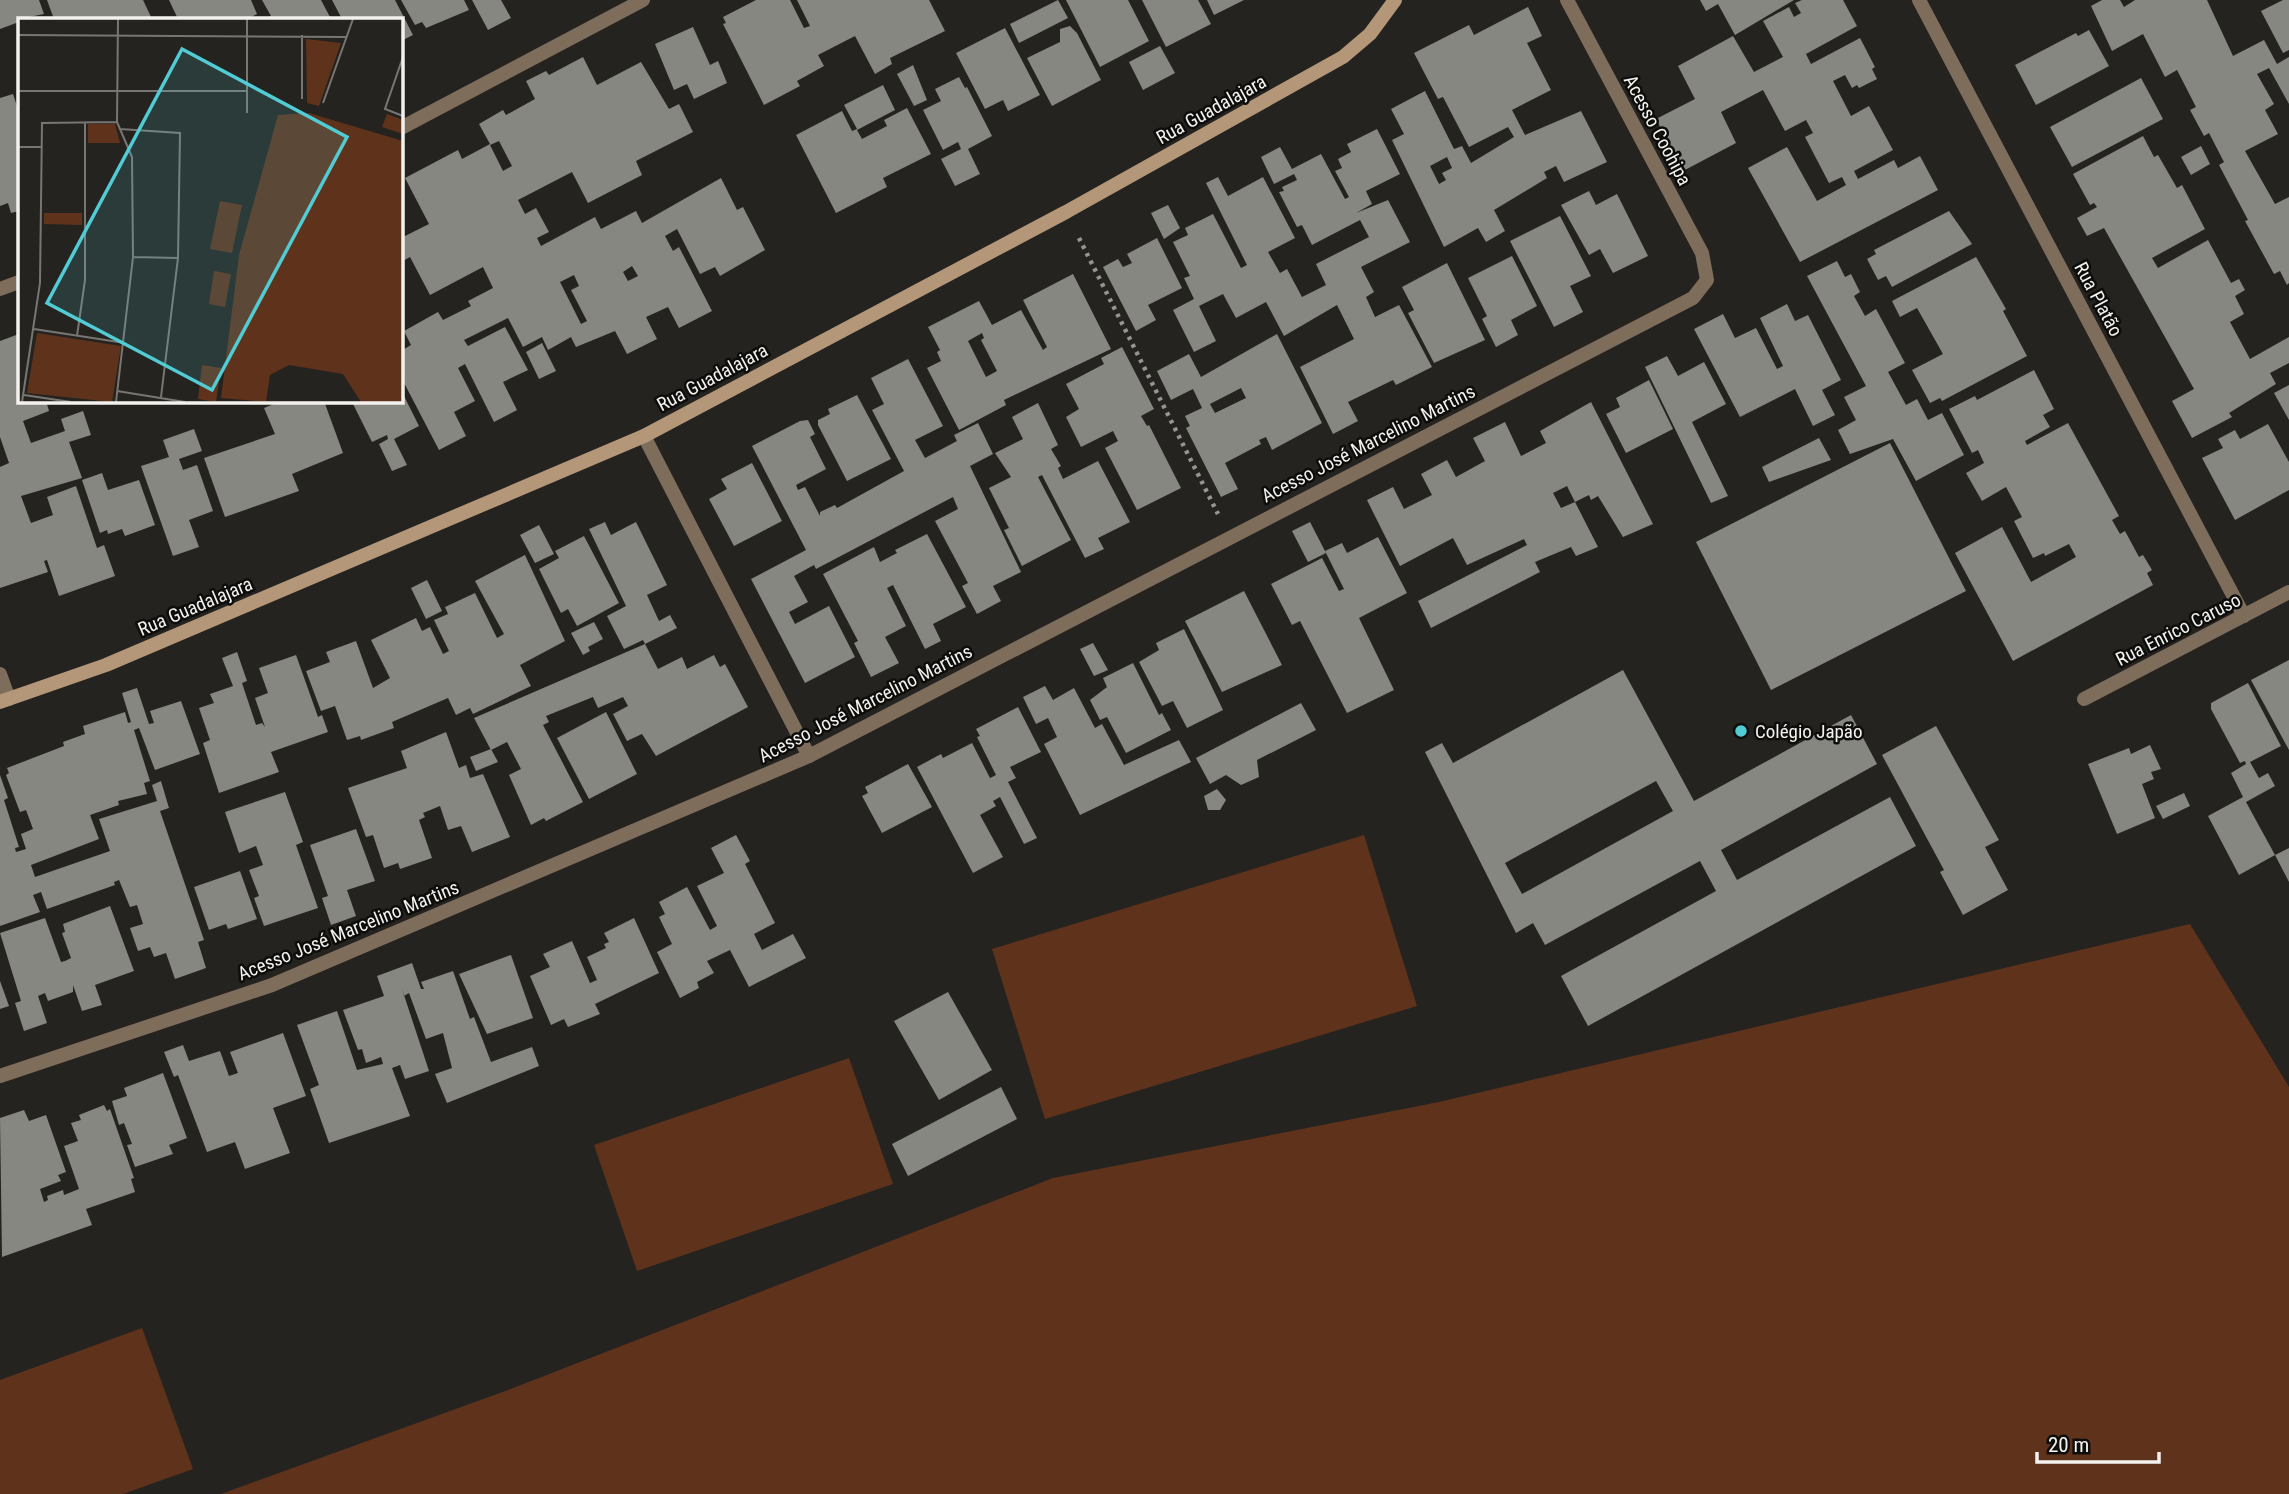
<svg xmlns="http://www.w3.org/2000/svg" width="2289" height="1494" font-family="'Roboto Condensed',sans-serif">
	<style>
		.green { fill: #5f321c }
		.building { fill: #878782; fill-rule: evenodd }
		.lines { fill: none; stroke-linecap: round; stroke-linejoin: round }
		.path { stroke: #979591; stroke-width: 4.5; stroke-dasharray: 3.5 5; stroke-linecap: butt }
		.street { stroke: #7f6d5b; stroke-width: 14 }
		.secondary { stroke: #b49779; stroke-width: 14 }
		.poi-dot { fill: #51ccd5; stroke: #0d0d0b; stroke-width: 2.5 }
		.labels { text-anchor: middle; stroke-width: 5; stroke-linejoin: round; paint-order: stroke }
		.street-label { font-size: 19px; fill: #f4f2ef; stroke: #0d0d0b }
		.poi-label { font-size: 19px; fill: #f4f2ef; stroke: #0d0d0b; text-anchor: start }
		.inset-road { fill: none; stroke: #787672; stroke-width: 2 }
		.view { fill: #51ccd5; fill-opacity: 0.15; stroke: #51ccd5; stroke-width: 3.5 }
		.inset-edge { fill: none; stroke: #f4f2ef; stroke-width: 3.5 }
	</style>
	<rect width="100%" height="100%" fill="#25231f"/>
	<g class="green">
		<path d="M 1364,835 L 1417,1006 L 1045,1119 L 992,949 Z"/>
		<path d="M 2190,924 L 2289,1087 L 2289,1494 L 221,1494 L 508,1390 L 1053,1178 L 1439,1102 Z"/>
		<path d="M 849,1058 L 893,1184 L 637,1271 L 594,1145 Z"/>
		<path d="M 142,1328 L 193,1469 L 123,1494 L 0,1494 L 0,1380 Z"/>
	</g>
	<g class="building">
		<path d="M 0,0 L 39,0 L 44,14 L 19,19 L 19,22 L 0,29 Z"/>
		<path d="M 47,0 L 143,0 L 152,19 L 54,19 Z"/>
		<path d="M 169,0 L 251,0 L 257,14 L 247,19 L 178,19 Z"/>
		<path d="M 262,0 L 321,0 L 331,19 L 263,19 L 271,16 Z"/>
		<path d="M 332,0 L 395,0 L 413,35 L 401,41 L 401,19 L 342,19 Z"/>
		<path d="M 401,0 L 464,0 L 469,10 L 426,28 L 422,22 L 415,25 Z"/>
		<path d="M 472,0 L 501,0 L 511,18 L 488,30 Z"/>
		<path d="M 756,0 L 790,0 L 804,28 L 810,26 L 797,0 L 929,0 L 945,31 L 890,58 L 892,64 L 875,74 L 855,36 L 818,55 L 824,66 L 797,81 L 800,86 L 764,105 L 723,24 L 726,23 L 723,17 Z"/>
		<path d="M 1058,0 L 1068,18 L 1019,43 L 1010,24 Z"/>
		<path d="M 1066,0 L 1128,0 L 1149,41 L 1100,67 Z"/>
		<path d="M 1142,0 L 1198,0 L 1211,24 L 1166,47 Z"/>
		<path d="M 1207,0 L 1244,0 L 1214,15 Z"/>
		<path d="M 1700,0 L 1794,0 L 1735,35 L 1718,4 L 1706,11 Z"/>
		<path d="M 1802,0 L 1843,0 L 1857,26 L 1806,54 L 1811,64 L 1860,38 L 1875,67 L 1872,69 L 1877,79 L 1859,88 L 1857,85 L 1852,88 L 1845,75 L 1833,81 L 1851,116 L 1869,106 L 1893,150 L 1854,171 L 1858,179 L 1894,160 L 1898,168 L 1920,156 L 1938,190 L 1800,262 L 1748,168 L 1787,147 L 1817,201 L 1846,185 L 1842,177 L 1829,183 L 1805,137 L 1813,133 L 1806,120 L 1785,131 L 1763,90 L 1721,112 L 1736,143 L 1683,171 L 1656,119 L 1695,99 L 1678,66 L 1733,36 L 1754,72 L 1783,57 L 1763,21 L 1789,7 L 1794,17 L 1801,13 L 1795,3 Z"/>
		<path d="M 2102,0 L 2120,0 L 2124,7 L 2135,0 L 2207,0 L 2233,56 L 2264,40 L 2277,64 L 2289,57 L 2289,104 L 2269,68 L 2257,74 L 2274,104 L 2265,110 L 2278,134 L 2245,151 L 2275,204 L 2289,197 L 2289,283 L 2287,285 L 2280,271 L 2274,274 L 2245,221 L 2248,220 L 2219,165 L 2224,162 L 2209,133 L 2204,136 L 2190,110 L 2196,107 L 2177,70 L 2165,77 L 2143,34 L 2112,51 L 2091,6 Z"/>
		<path d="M 2283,0 L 2289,0 L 2289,50 L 2283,53 L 2261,11 Z"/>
		<path d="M 1528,7 L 1542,36 L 1527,43 L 1551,90 L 1512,110 L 1525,135 L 1581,111 L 1607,162 L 1564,182 L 1556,166 L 1544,172 L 1547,178 L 1494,210 L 1505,231 L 1486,242 L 1478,228 L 1444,247 L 1392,140 L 1404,134 L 1391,109 L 1425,91 L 1454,149 L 1462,146 L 1471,163 L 1514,137 L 1508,127 L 1469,147 L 1443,97 L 1438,99 L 1414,53 L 1469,25 L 1474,35 ZM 1447,157 L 1452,168 L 1442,173 L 1446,180 L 1439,184 L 1430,166 Z"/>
		<path d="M 1070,26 L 1077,33 L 1101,80 L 1052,106 L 1027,58 L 1060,42 L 1060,29 Z"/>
		<path d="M 693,27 L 710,65 L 718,61 L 727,83 L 694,99 L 687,84 L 674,90 L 655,44 Z"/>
		<path d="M 1005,28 L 1040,95 L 1008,111 L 1003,100 L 985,109 L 956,53 Z"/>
		<path d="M 2089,30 L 2109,66 L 2036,105 L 2015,65 L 2076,33 L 2078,36 Z"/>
		<path d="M 1160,46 L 1175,73 L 1143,90 L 1129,62 Z"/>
		<path d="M 583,57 L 597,85 L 641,62 L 669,109 L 679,104 L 693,132 L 636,161 L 642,175 L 588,203 L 572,172 L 518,200 L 525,214 L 536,208 L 549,232 L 537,238 L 541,246 L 595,217 L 601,229 L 636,211 L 642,223 L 721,178 L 737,210 L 743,207 L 765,250 L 720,276 L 715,267 L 700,274 L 677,229 L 665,236 L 673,251 L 679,247 L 712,311 L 679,328 L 668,307 L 646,317 L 657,339 L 627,354 L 615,331 L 576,347 L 571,337 L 548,350 L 542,337 L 523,347 L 508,318 L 464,340 L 468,346 L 505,327 L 528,370 L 503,382 L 517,410 L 494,422 L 465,364 L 458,368 L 475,401 L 454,412 L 466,436 L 439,450 L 401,377 L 401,351 L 411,345 L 404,331 L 438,312 L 443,320 L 471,306 L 468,301 L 493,288 L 483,267 L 430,295 L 410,257 L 401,262 L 401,238 L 429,224 L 405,178 L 458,150 L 462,159 L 490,144 L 479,124 L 503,110 L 506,115 L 535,99 L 526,81 L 546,71 L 549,75 ZM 499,141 L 512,166 L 503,171 L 490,145 ZM 632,266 L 638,276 L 628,281 L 623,272 ZM 574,275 L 579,286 L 571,290 L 587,321 L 581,324 L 560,282 Z"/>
		<path d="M 913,65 L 927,100 L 914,106 L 897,74 Z"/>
		<path d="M 959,77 L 965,88 L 967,87 L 992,136 L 968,149 L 980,174 L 955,186 L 941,159 L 961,149 L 958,142 L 943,150 L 923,110 L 941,101 L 935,89 Z"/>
		<path d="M 2141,78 L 2163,119 L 2072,167 L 2050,127 Z"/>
		<path d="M 883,85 L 895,110 L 857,130 L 862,139 L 887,126 L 884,120 L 907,108 L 931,154 L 883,178 L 887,187 L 836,213 L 796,135 L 842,111 L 852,131 L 857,129 L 844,105 Z"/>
		<path d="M 13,94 L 19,112 L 19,211 L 11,213 L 8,203 L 0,206 L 0,98 Z"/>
		<path d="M 1377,129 L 1400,174 L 1366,191 L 1372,204 L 1356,213 L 1388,200 L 1410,242 L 1361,267 L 1374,292 L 1366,297 L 1375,317 L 1399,305 L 1432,367 L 1396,385 L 1393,380 L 1348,402 L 1358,421 L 1333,434 L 1300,367 L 1354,339 L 1337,305 L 1284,336 L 1266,302 L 1236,318 L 1223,294 L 1199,306 L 1216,341 L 1194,352 L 1173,310 L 1194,299 L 1184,278 L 1190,276 L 1173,242 L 1188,235 L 1185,228 L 1213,214 L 1241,268 L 1247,265 L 1206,183 L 1218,177 L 1228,196 L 1263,177 L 1295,238 L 1268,252 L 1280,273 L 1287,269 L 1302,297 L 1326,285 L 1316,264 L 1369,237 L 1360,220 L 1312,245 L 1302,225 L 1297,227 L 1279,192 L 1284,191 L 1282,187 L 1297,180 L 1294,174 L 1274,184 L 1261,157 L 1280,147 L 1292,169 L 1321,154 L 1345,199 L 1349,197 L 1335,171 L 1342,168 L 1338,159 L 1351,152 L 1347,144 Z"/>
		<path d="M 2143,136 L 2154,157 L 2158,155 L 2177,188 L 2182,185 L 2205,229 L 2152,258 L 2158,268 L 2208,240 L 2231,283 L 2239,279 L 2245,290 L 2235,296 L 2244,314 L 2230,322 L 2250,359 L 2289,337 L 2289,363 L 2270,373 L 2276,384 L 2229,413 L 2232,417 L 2192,438 L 2172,401 L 2194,389 L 2104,228 L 2087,236 L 2077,218 L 2097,207 L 2094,203 L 2090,205 L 2073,174 Z"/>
		<path d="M 2201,146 L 2210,164 L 2191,175 L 2181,157 Z"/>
		<path d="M 1589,191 L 1596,205 L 1617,194 L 1648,256 L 1613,273 L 1600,249 L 1589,255 L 1561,205 Z"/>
		<path d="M 1168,205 L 1180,228 L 1164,239 L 1151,213 Z"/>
		<path d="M 1949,211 L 1972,244 L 1892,287 L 1886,276 L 1878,280 L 1867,259 L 1876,254 L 1874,250 Z"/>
		<path d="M 1560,216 L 1591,276 L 1570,286 L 1583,312 L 1554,327 L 1510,241 Z"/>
		<path d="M 1157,238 L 1182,288 L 1148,305 L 1156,320 L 1136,331 L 1103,267 L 1118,259 L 1123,267 L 1132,263 L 1127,254 Z"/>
		<path d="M 1512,256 L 1537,306 L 1511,320 L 1518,335 L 1496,347 L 1482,319 L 1487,316 L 1468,278 Z"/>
		<path d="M 1976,257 L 2006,309 L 2003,311 L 2027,356 L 1942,401 L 1940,398 L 1930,403 L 1912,370 L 1943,354 L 1917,308 L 1900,317 L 1892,301 Z"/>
		<path d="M 1837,261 L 1845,277 L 1851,274 L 1860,292 L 1854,296 L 1865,316 L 1876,309 L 1905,363 L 1888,372 L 1906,405 L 1917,399 L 1928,420 L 1942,413 L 1964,455 L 1916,481 L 1893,439 L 1850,454 L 1838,430 L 1856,420 L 1844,397 L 1866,386 L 1807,276 Z"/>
		<path d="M 1447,263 L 1485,340 L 1434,363 L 1408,313 L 1414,310 L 1402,287 Z"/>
		<path d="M 1073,274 L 1111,349 L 1004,400 L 1006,405 L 959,430 L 927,368 L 941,361 L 937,352 L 940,350 L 928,327 L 979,301 L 992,325 L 1021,310 L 1043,350 L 1047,347 L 1023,300 ZM 982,333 L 984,338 L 981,340 L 997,371 L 986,377 L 968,341 Z"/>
		<path d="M 1787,304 L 1795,321 L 1808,315 L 1841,380 L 1822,390 L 1835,415 L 1813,426 L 1795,389 L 1740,417 L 1694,329 L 1723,314 L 1735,338 L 1756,328 L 1777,369 L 1783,366 L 1760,318 Z"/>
		<path d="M 19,334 L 19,401 L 46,401 L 49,411 L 23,421 L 31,443 L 65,431 L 61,419 L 83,411 L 91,435 L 69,442 L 82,478 L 21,496 L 31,523 L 53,515 L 47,497 L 76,486 L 97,548 L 104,545 L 115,576 L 59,596 L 47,560 L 44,561 L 48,572 L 0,588 L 0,467 L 9,463 L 0,437 L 0,341 Z"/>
		<path d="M 1277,334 L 1322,423 L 1272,450 L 1266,437 L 1259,440 L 1261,444 L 1225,463 L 1238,489 L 1221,497 L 1186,428 L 1190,426 L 1185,416 L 1202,408 L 1193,389 L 1171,400 L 1157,371 L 1189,354 L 1201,377 ZM 1241,388 L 1246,398 L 1215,413 L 1210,404 Z"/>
		<path d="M 542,343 L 556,371 L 539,379 L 526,352 Z"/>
		<path d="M 1122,347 L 1154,409 L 1141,416 L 1147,426 L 1149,425 L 1181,488 L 1137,510 L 1105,448 L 1118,441 L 1113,431 L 1081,447 L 1066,417 L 1079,409 L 1066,384 L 1104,364 L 1101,358 Z"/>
		<path d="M 1667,356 L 1678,376 L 1704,362 L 1726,404 L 1692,422 L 1728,496 L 1711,503 L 1645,367 Z"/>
		<path d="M 908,359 L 943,426 L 915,440 L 925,458 L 957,441 L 954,435 L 978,423 L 993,454 L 970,466 L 1021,572 L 993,586 L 1001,601 L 977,614 L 962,586 L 968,583 L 935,521 L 958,509 L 953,497 L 816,569 L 814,565 L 794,576 L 808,602 L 789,612 L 795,624 L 829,606 L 855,657 L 805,683 L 751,579 L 806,550 L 752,446 L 800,421 L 808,420 L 815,434 L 810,437 L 826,469 L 796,485 L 798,490 L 805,487 L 820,516 L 820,512 L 835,505 L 837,508 L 904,471 L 872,410 L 884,404 L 871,378 Z"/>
		<path d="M 2034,370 L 2054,409 L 2043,415 L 2050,427 L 2025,441 L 2027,445 L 2068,423 L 2119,516 L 2112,520 L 2120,534 L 2125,531 L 2139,557 L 2143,555 L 2152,570 L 2147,573 L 2153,585 L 2013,661 L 1955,553 L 2002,527 L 2031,582 L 2076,557 L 2069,544 L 2045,556 L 2044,553 L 2033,558 L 2014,521 L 2022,517 L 2006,487 L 1982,501 L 1966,473 L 1984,463 L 1978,450 L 1972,453 L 1949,409 L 1975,396 L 1977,400 Z"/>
		<path d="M 1649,380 L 1673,429 L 1626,453 L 1606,414 L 1620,407 L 1616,398 Z"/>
		<path d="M 2289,385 L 2289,420 L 2274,393 Z"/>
		<path d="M 401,390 L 419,426 L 394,439 L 407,465 L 392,471 L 379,444 L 388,439 L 387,435 L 372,442 L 353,404 L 358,401 L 401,401 Z"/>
		<path d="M 857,395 L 891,459 L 847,481 L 818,425 L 818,420 L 830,414 L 828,409 Z"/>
		<path d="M 281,401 L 324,401 L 343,453 L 292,474 L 299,491 L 225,517 L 204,458 L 275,434 L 264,408 Z"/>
		<path d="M 1591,402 L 1653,524 L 1623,537 L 1598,496 L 1591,500 L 1589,495 L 1575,502 L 1567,486 L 1553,493 L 1561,508 L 1575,502 L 1598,547 L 1576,556 L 1571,547 L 1535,562 L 1540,572 L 1431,628 L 1418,601 L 1527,545 L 1524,539 L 1467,565 L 1453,538 L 1400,566 L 1367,500 L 1393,487 L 1404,509 L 1432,495 L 1421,474 L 1447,460 L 1456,477 L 1485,461 L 1473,438 L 1505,422 L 1521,456 L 1546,443 L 1540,431 Z"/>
		<path d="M 1038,403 L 1058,445 L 1051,449 L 1061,466 L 1058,468 L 1063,479 L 1098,461 L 1130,522 L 1098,538 L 1104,549 L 1085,558 L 1042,475 L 1038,477 L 1071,540 L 1022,566 L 1004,530 L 1009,528 L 989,488 L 1011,477 L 995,453 L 1023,439 L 1012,417 Z"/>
		<path d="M 2268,424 L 2289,462 L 2289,490 L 2235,520 L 2202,458 L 2223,448 L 2218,439 L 2235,430 L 2240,439 Z"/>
		<path d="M 194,429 L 202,451 L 179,459 L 183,470 L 197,465 L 213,511 L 189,520 L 199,547 L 173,556 L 141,466 L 169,457 L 163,440 Z"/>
		<path d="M 1819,438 L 1831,460 L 1769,482 L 1762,467 Z"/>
		<path d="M 1890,443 L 1966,591 L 1771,690 L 1696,542 Z"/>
		<path d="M 752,463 L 782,521 L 734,546 L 709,499 L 727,489 L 721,479 Z"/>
		<path d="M 102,473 L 108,490 L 139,480 L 155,525 L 125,536 L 122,529 L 108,534 L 107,530 L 100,533 L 82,480 Z"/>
		<path d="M 605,522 L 611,535 L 636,522 L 667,585 L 647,595 L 659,621 L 670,615 L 677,628 L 645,644 L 658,669 L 682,657 L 687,669 L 714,655 L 720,667 L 725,664 L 748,707 L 656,756 L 642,734 L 627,741 L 613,714 L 628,706 L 623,697 L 598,708 L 593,697 L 546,716 L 549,722 L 543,725 L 583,802 L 546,821 L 544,818 L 531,825 L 509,775 L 521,769 L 507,742 L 491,750 L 474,718 L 645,644 L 643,640 L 624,649 L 607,616 L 626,606 L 589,529 Z"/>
		<path d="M 1310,522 L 1326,553 L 1308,562 L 1292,531 Z"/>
		<path d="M 539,525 L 554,554 L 535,563 L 520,535 Z"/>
		<path d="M 927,534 L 966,607 L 933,624 L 941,641 L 925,649 L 893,585 L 887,588 L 906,626 L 885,637 L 899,663 L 871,677 L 854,643 L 858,641 L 823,574 L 874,547 L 880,562 L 897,553 L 895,550 Z"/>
		<path d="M 584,536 L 619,603 L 577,626 L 568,609 L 561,613 L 539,569 L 559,558 L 555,551 Z"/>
		<path d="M 1378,537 L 1407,593 L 1359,618 L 1394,690 L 1347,713 L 1300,621 L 1292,625 L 1271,584 L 1322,558 L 1339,591 L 1344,589 L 1325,551 L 1342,543 L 1347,553 Z"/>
		<path d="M 525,555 L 565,641 L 520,665 L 531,686 L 473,714 L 470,708 L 456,715 L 448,698 L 392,722 L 394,728 L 361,740 L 360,736 L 347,740 L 335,706 L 321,711 L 306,671 L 330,662 L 326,652 L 356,641 L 373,688 L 390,678 L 371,640 L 416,618 L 422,631 L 430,627 L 443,654 L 449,651 L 434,620 L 448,614 L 445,607 L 475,593 L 497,638 L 504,634 L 475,581 Z"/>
		<path d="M 427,580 L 442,611 L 426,619 L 411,588 Z"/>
		<path d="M 1244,591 L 1282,665 L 1222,692 L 1185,621 Z"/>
		<path d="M 594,622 L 603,639 L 588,647 L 590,651 L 583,655 L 571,633 Z"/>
		<path d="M 1184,629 L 1223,710 L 1187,728 L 1173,701 L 1162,706 L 1139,662 L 1159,650 L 1156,643 Z"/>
		<path d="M 1093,643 L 1108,670 L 1094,676 L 1080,649 Z"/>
		<path d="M 237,652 L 247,681 L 242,683 L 256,725 L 262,723 L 265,727 L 255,698 L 268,693 L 259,668 L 296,655 L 318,717 L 322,715 L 328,732 L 271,752 L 279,772 L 219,793 L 203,743 L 210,740 L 199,708 L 214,703 L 210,694 L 233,686 L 222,658 Z"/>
		<path d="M 2289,660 L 2289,750 L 2251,680 Z"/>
		<path d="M 1133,663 L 1159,715 L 1162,713 L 1171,730 L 1126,753 L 1107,717 L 1100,720 L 1090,700 L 1107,687 L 1103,678 Z"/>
		<path d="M 1623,670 L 1694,801 L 1851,715 L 1877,764 L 1721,850 L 1737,880 L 1890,797 L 1916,846 L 1588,1026 L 1561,976 L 1716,891 L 1700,861 L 1545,945 L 1533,923 L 1516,933 L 1425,752 L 1442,743 L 1453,763 ZM 1656,781 L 1673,811 L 1522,894 L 1505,863 Z"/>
		<path d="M 2248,683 L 2281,746 L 2250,762 L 2259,778 L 2268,773 L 2275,786 L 2246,802 L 2275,855 L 2289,848 L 2289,882 L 2275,855 L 2239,875 L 2208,816 L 2243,797 L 2231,773 L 2246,764 L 2245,761 L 2240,763 L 2211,709 L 2211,703 Z"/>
		<path d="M 1045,686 L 1053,700 L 1074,688 L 1095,728 L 1102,724 L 1124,765 L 1179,740 L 1191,762 L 1080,815 L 1044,744 L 1057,737 L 1048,718 L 1036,724 L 1023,697 Z"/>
		<path d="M 137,688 L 149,724 L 154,723 L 150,711 L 181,701 L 200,754 L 155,770 L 139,728 L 134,730 L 150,781 L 144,783 L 147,794 L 118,801 L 119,805 L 90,815 L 99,839 L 31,865 L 35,877 L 110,851 L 99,819 L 157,801 L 152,785 L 161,781 L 169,808 L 160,811 L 204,940 L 198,942 L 206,968 L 175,979 L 166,953 L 154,957 L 150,947 L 138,951 L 130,928 L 143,924 L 137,905 L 130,907 L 119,880 L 114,882 L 115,885 L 47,909 L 41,892 L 33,895 L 40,912 L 0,926 L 0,775 L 8,798 L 4,800 L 19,847 L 15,848 L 16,852 L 26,849 L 21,834 L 33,829 L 26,810 L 20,812 L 6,775 L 9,773 L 7,768 L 64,746 L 63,742 L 85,734 L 83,726 L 125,712 L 128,723 L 131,722 L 122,693 Z"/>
		<path d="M 1301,703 L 1316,730 L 1257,760 L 1259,777 L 1241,785 L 1226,775 L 1210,784 L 1196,758 Z"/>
		<path d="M 1018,707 L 1041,752 L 1010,767 L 1016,778 L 1008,782 L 1037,838 L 1024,844 L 1000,797 L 993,801 L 996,806 L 980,815 L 1003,857 L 973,873 L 917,767 L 941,754 L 943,758 L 972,743 L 990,778 L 996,775 L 977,737 L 980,736 L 976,729 Z"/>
		<path d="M 606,712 L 637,774 L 589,799 L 557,738 Z"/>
		<path d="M 1936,726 L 1999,840 L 1985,847 L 2008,890 L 1963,915 L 1940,872 L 1944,870 L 1882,755 Z"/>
		<path d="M 446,732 L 459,768 L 466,765 L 470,778 L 483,774 L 510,837 L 472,852 L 461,826 L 448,830 L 440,806 L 423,813 L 425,817 L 419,820 L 432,858 L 400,869 L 398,863 L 384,868 L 373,835 L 366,837 L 348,788 L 407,768 L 401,751 Z"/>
		<path d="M 2150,745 L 2161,769 L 2151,772 L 2154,779 L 2142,784 L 2155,818 L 2117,834 L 2088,764 L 2129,748 L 2131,754 Z"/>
		<path d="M 491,749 L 498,762 L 476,771 L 470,757 Z"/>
		<path d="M 908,764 L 932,807 L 882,833 L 862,796 L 868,793 L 865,787 Z"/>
		<path d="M 1217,789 L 1226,800 L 1220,810 L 1208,810 L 1204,796 Z"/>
		<path d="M 285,792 L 303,842 L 296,845 L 318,908 L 264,926 L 254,898 L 259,896 L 249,870 L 263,865 L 256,846 L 239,853 L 225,812 Z"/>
		<path d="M 2184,793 L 2190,806 L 2163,819 L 2156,806 Z"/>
		<path d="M 356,829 L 375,881 L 347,890 L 356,916 L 331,925 L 322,898 L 328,896 L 310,845 Z"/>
		<path d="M 736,835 L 750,861 L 745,864 L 775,923 L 754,934 L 762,950 L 793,934 L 806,958 L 749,987 L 730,950 L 707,961 L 714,973 L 697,982 L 699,988 L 680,998 L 657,952 L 672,944 L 659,917 L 665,914 L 659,902 L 687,887 L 710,930 L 717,926 L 697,886 L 724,873 L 711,848 Z"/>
		<path d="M 240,871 L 257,919 L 228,929 L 226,924 L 209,930 L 194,887 Z"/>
		<path d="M 110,906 L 134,971 L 95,985 L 102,1005 L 82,1011 L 73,985 L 73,992 L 48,1001 L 45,993 L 38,996 L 47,1023 L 24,1031 L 15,1003 L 21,1001 L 0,933 L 45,918 L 61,962 L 65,961 L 71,958 L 62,933 L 65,932 L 63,924 Z"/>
		<path d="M 634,918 L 659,973 L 595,1004 L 600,1014 L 568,1027 L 564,1019 L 551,1025 L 530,976 L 550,967 L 543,954 L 572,941 L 590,983 L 597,980 L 587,957 L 606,948 L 604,944 L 609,942 L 604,933 Z"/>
		<path d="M 511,955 L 533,1018 L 487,1034 L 459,974 Z"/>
		<path d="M 412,963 L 421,989 L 424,989 L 421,982 L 453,971 L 470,1019 L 474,1017 L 491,1062 L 532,1047 L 539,1066 L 447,1103 L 435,1074 L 452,1068 L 443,1033 L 426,1039 L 409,993 L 404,996 L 402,989 L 429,1071 L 405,1079 L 400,1065 L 392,1068 L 410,1116 L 329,1143 L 310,1089 L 319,1085 L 297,1025 L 337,1011 L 357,1070 L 383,1064 L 381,1057 L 366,1063 L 362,1049 L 358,1050 L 343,1010 L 384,996 L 377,976 Z"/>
		<path d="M 0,981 L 9,1006 L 0,1009 Z"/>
		<path d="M 948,992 L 992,1070 L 939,1100 L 894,1021 Z"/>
		<path d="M 283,1033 L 306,1096 L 273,1108 L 290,1153 L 245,1169 L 235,1142 L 207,1152 L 178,1075 L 174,1077 L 164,1052 L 183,1045 L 189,1061 L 220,1051 L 229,1076 L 238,1073 L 230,1052 Z"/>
		<path d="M 163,1073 L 187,1138 L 169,1145 L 173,1154 L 135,1167 L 127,1145 L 132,1144 L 124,1123 L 119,1125 L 112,1101 L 127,1096 L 124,1088 Z"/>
		<path d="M 1001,1087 L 1017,1119 L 908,1176 L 892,1144 Z"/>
		<path d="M 104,1105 L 107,1111 L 110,1109 L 134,1178 L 131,1179 L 135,1192 L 86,1209 L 92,1225 L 2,1257 L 0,1118 L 24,1110 L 29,1121 L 46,1115 L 66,1172 L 58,1175 L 61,1181 L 40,1189 L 44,1202 L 48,1200 L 47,1196 L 63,1190 L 64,1195 L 79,1189 L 64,1146 L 78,1141 L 71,1123 L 81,1120 L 79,1115 Z"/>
	</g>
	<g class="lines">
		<path class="path" d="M 1079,238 L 1218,514"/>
		<g class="street">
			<path d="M 1919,0 L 2244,616"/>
			<path d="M 401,128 L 643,0"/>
			<path d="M 0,289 L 19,282"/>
			<path d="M 644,436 L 809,756"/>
			<path d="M 0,674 L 9,699"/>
			<path d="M 2084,699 L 2289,592"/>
			<path d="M 0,1076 L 272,985 L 809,756 L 1693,298 L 1707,280 L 1702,253 L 1567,0"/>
		</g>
		<path class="secondary" d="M 0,702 L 106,665 L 644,436 L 1066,212 L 1343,57 L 1370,34 L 1395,0"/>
	</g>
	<circle class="poi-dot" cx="1741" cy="731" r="7"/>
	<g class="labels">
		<g class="street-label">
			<text transform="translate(1211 109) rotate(-29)" y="7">Rua Guadalajara</text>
			<text transform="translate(1658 130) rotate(62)" y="7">Acesso Coohipa</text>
			<text transform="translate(2099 299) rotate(62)" y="7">Rua Platão</text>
			<text transform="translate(712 377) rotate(-28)" y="7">Rua Guadalajara</text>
			<text transform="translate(1368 443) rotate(-27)" y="7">Acesso José Marcelino Martins</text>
			<text transform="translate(195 606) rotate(-23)" y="7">Rua Guadalajara</text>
			<text transform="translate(2178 629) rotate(-27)" y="7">Rua Enrico Caruso</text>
			<text transform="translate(865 703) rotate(-27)" y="7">Acesso José Marcelino Martins</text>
			<text transform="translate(348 930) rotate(-22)" y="7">Acesso José Marcelino Martins</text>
		</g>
		<g class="poi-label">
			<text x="1755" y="738">Colégio Japão</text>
		</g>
	</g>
	<g transform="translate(18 18)">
		<rect width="385" height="385" fill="#25231f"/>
		<path d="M 288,21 L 323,25 L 301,88 L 289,85 ZM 291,95 L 385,123 L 385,384 L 343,384 L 325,356 L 271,347 L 252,357 L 248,384 L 203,380 L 221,237 L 260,97 ZM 369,96 L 385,102 L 385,116 L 364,109 ZM 70,106 L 97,106 L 102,125 L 70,125 ZM 202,183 L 224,187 L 214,235 L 192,231 ZM 26,195 L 64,195 L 64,207 L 26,206 ZM 196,253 L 213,256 L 207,289 L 191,286 ZM 19,315 L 103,328 L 94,384 L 9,375 ZM 184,347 L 203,350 L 198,384 L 180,381 Z" fill="#5f321c"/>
		<path class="inset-road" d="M 229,1 L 229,95M 0,17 L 328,19M 284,17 L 284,81M 385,39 L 367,91 L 385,98M 0,73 L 229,73M 305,85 L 335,1M 102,111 L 162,115 L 160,240 L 143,379M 0,129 L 24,129M 115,239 L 160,240M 16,311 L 107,325M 59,318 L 67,262 L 67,104M 99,373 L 167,384M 6,377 L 53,384M 4,384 L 22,265 L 24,105 L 99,104M 98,384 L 115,239 L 114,139 L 99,104 L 100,1"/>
		<path class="view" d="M 164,31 L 329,119 L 194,372 L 29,285 Z"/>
		<rect width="385" height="385" class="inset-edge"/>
	</g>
	<path d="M2037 1452v10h122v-10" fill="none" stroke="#f4f2ef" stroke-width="3.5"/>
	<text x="2048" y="1452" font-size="21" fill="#f4f2ef" stroke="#0d0d0b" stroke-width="5" paint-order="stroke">20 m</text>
</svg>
